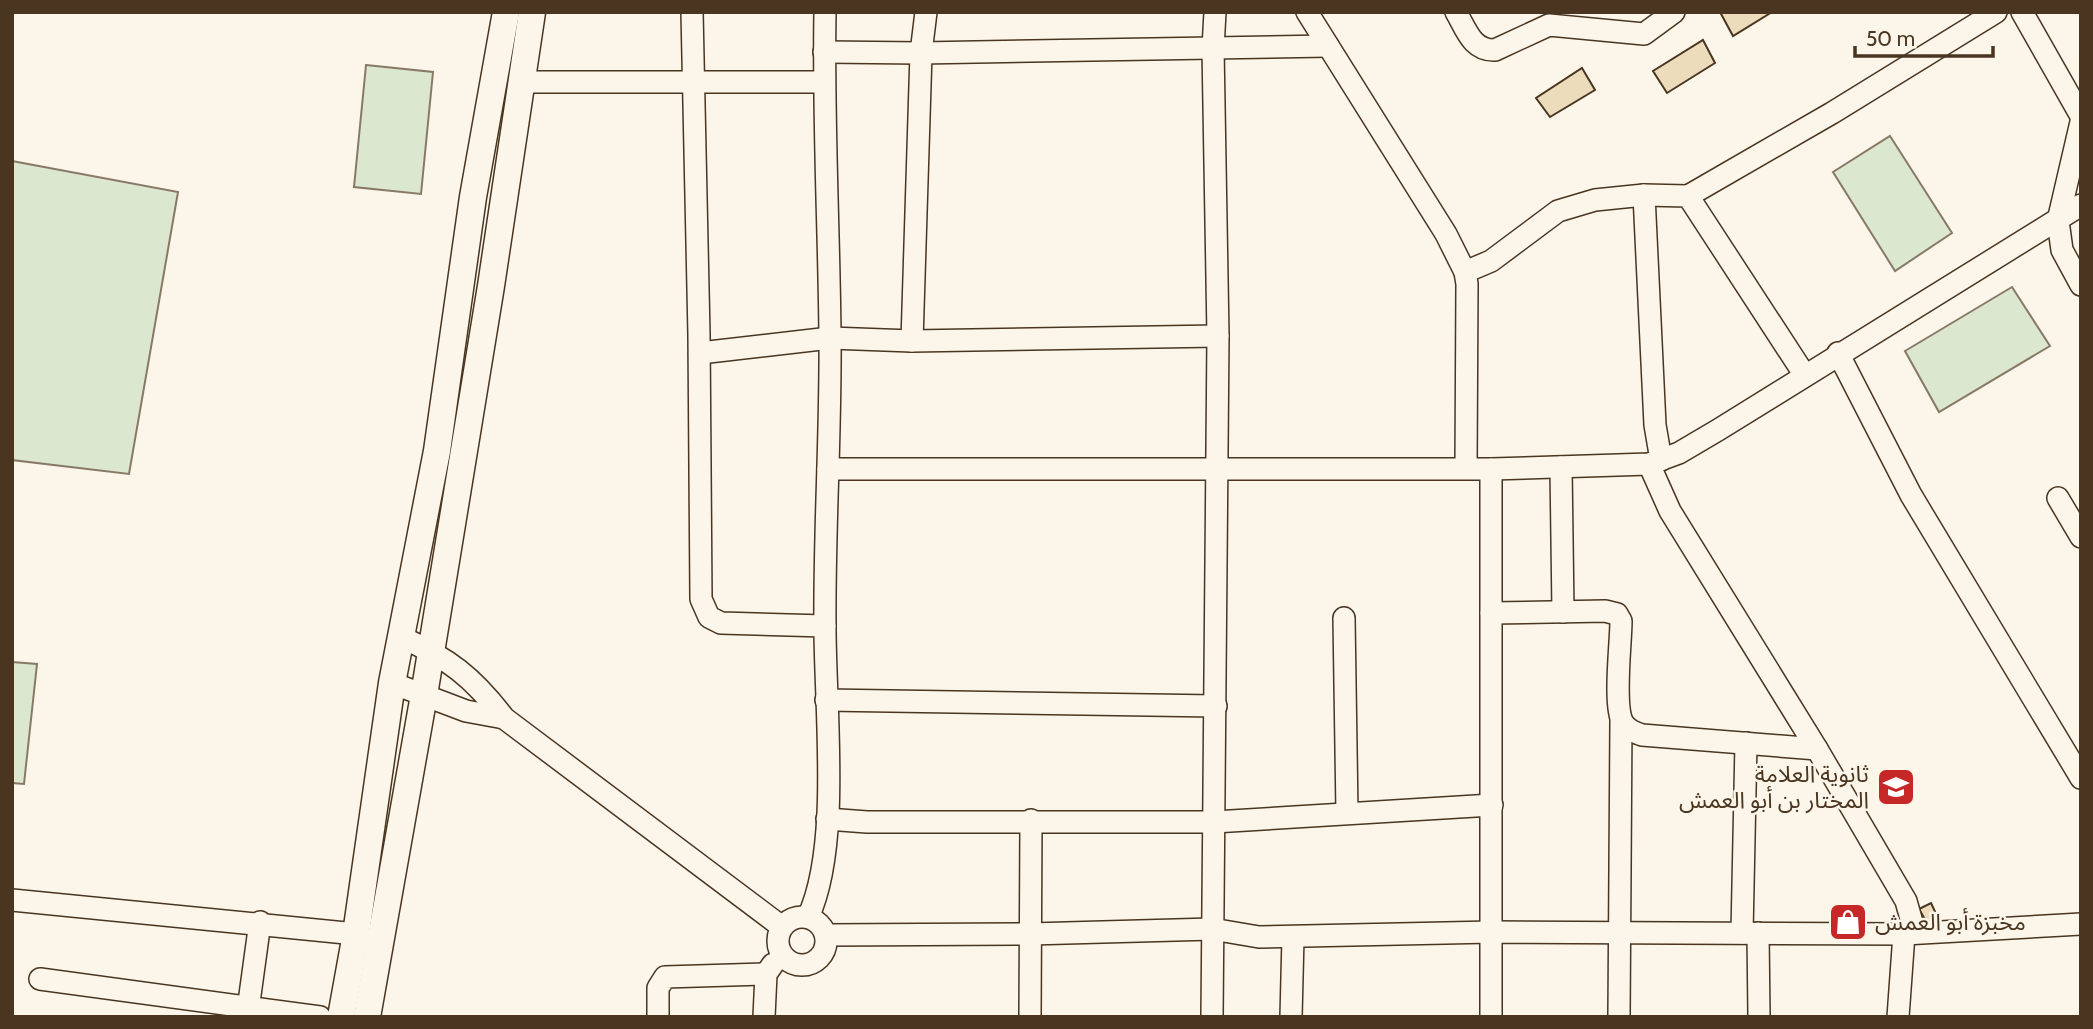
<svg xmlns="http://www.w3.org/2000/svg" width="2093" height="1029" font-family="Cabin,'Noto Sans Arabic',sans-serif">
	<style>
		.green { fill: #dce7d0; stroke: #887966; stroke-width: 2 }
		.building { fill: #ecdcbc; stroke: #4a3520; stroke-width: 2 }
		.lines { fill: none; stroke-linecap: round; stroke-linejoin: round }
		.minor-casing { stroke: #4a3520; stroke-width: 24 }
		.major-casing { stroke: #4a3520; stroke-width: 29 }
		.minor { stroke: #fbf6e9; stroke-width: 21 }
		.major { stroke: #fbf6e9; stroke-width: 26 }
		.labels { text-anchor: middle; stroke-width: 5; stroke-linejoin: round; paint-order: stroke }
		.poi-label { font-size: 23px; fill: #4a3520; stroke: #fbf6e9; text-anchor: end }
	</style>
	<rect width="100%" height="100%" fill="#fbf6e9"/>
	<g class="green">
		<path d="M 366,65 L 433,72 L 421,194 L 354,187 Z"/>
		<path d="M 1890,136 L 1952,233 L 1895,271 L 1833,172 Z"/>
		<path d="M 12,161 L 178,192 L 129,474 L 12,460 Z"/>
		<path d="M 2012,287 L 2050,346 L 1939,412 L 1905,351 Z"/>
		<path d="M 12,662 L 37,664 L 24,784 L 12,783 Z"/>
	</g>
	<g class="building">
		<path d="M 1720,12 L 1772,12 L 1733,36 Z"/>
		<path d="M 1703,40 L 1715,63 L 1667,93 L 1653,71 Z"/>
		<path d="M 1582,68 L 1595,90 L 1550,117 L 1536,98 Z"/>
		<path d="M 1931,903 L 1938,918 L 1927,923 L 1919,909 Z"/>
	</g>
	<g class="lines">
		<defs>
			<g id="minor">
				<path d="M 692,12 L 699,335 L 701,599 L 709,617 L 721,623 L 825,626"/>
				<path d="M 1307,12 L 1446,234 L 1465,272 L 1467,284 L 1466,468"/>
				<path d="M 1456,12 C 1466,29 1472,51 1495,50 L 1549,25 L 1644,34 L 1674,12"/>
				<path d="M 2022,12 L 2081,116"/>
				<path d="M 824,52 L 921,53 L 1328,46"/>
				<path d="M 520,82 L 823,82"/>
				<path d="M 2081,122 L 2058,221 L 2062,250 L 2081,285"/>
				<path d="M 1644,195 L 1655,425 L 1661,460"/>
				<path d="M 1688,196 L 1832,113 L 1996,12"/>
				<path d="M 1465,272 L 1491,261 L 1558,211 L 1595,200 L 1644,195 L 1688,196 L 1804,374"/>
				<path d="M 912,341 L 921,53 L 926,12"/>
				<path d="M 700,353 L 830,338 L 912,341 L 1218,336"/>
				<path d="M 1838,353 L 1911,495 L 2081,778"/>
				<path d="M 1649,464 L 1670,511 L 1817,749 L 1906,901 L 1915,933"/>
				<path d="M 1561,467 L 1563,612"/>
				<path d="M 828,469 L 1491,469 L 1649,464 L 1679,453 L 1718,430 L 2081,205"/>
				<path d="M 1491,469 L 1491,1017"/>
				<path d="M 2058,498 L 2081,537"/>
				<path d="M 1491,613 L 1605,611 L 1617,614 L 1621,621 C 1621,643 1613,706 1623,723 C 1628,730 1634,732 1642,735 L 1817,749"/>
				<path d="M 1344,618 L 1347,813"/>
				<path d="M 401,637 C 448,658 473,677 504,718 L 782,927"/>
				<path d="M 392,683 L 466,711 L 504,718"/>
				<path d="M 826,700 L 1216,706"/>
				<path d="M 827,819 L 867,822 L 1214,822 L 1492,805"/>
				<path d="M 12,900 L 356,934"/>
				<circle cx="802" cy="941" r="24"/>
				<path d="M 808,917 C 841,847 825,708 825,628 C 824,531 831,433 830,336 C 829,228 823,120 825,12"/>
				<path d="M 1742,933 L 1746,743"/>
				<path d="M 1758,933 L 1759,1017"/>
				<path d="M 826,935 L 1030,934 L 1212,929 L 1259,937 L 1492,932 L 1904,934 L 2081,924"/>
				<path d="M 40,979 L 320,1017"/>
				<path d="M 247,1017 L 260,922"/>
				<path d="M 658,1017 L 658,988 L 665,977 L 766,974"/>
				<path d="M 764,1017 L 766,974 L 773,964"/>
				<path d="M 1030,1017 L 1031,820"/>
				<path d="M 1212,1017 L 1218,336 L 1213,48 L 1215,12"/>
				<path d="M 1291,1017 L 1293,937"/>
				<path d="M 1619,1017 L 1621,721"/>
				<path d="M 1898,1017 L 1904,934"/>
			</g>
			<g id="major">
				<path d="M 341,1017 L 356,934 L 392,683 L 437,451 L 473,197 L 506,12"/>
				<path d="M 367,1017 L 424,695 L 491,286 L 532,12"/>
			</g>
		</defs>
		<use href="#minor" class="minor-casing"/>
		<use href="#major" class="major-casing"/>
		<use href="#minor" class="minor"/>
		<use href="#major" class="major"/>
	</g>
	<defs>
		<symbol id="school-square" viewBox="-11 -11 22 22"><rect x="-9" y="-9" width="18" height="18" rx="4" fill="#c62828" stroke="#fbf6e9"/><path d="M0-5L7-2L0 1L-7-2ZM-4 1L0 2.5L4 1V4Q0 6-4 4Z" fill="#fff"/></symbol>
		<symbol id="shop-square" viewBox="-11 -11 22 22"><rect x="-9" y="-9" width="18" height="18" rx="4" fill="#c62828" stroke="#fbf6e9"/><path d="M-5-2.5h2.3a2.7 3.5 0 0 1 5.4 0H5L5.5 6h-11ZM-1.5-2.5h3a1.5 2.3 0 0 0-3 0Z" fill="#fff"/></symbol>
	</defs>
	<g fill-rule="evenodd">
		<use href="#school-square" x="1874" y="765" width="44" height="44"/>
		<use href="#shop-square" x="1826" y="900" width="44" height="44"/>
	</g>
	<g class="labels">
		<g class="poi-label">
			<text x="1869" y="782">ثانوية العلامة<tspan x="1869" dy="26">المختار بن أبو العمش</tspan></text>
			<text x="1875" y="930" text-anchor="start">مخبزة أبو العمش</text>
		</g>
	</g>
	<rect width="2093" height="1029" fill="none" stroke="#4a3520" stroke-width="28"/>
	<path d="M1855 46v10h138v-10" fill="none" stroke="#4a3520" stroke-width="3.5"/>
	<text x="1866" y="46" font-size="21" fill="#4a3520" stroke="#fbf6e9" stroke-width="5" paint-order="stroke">50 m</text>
</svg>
